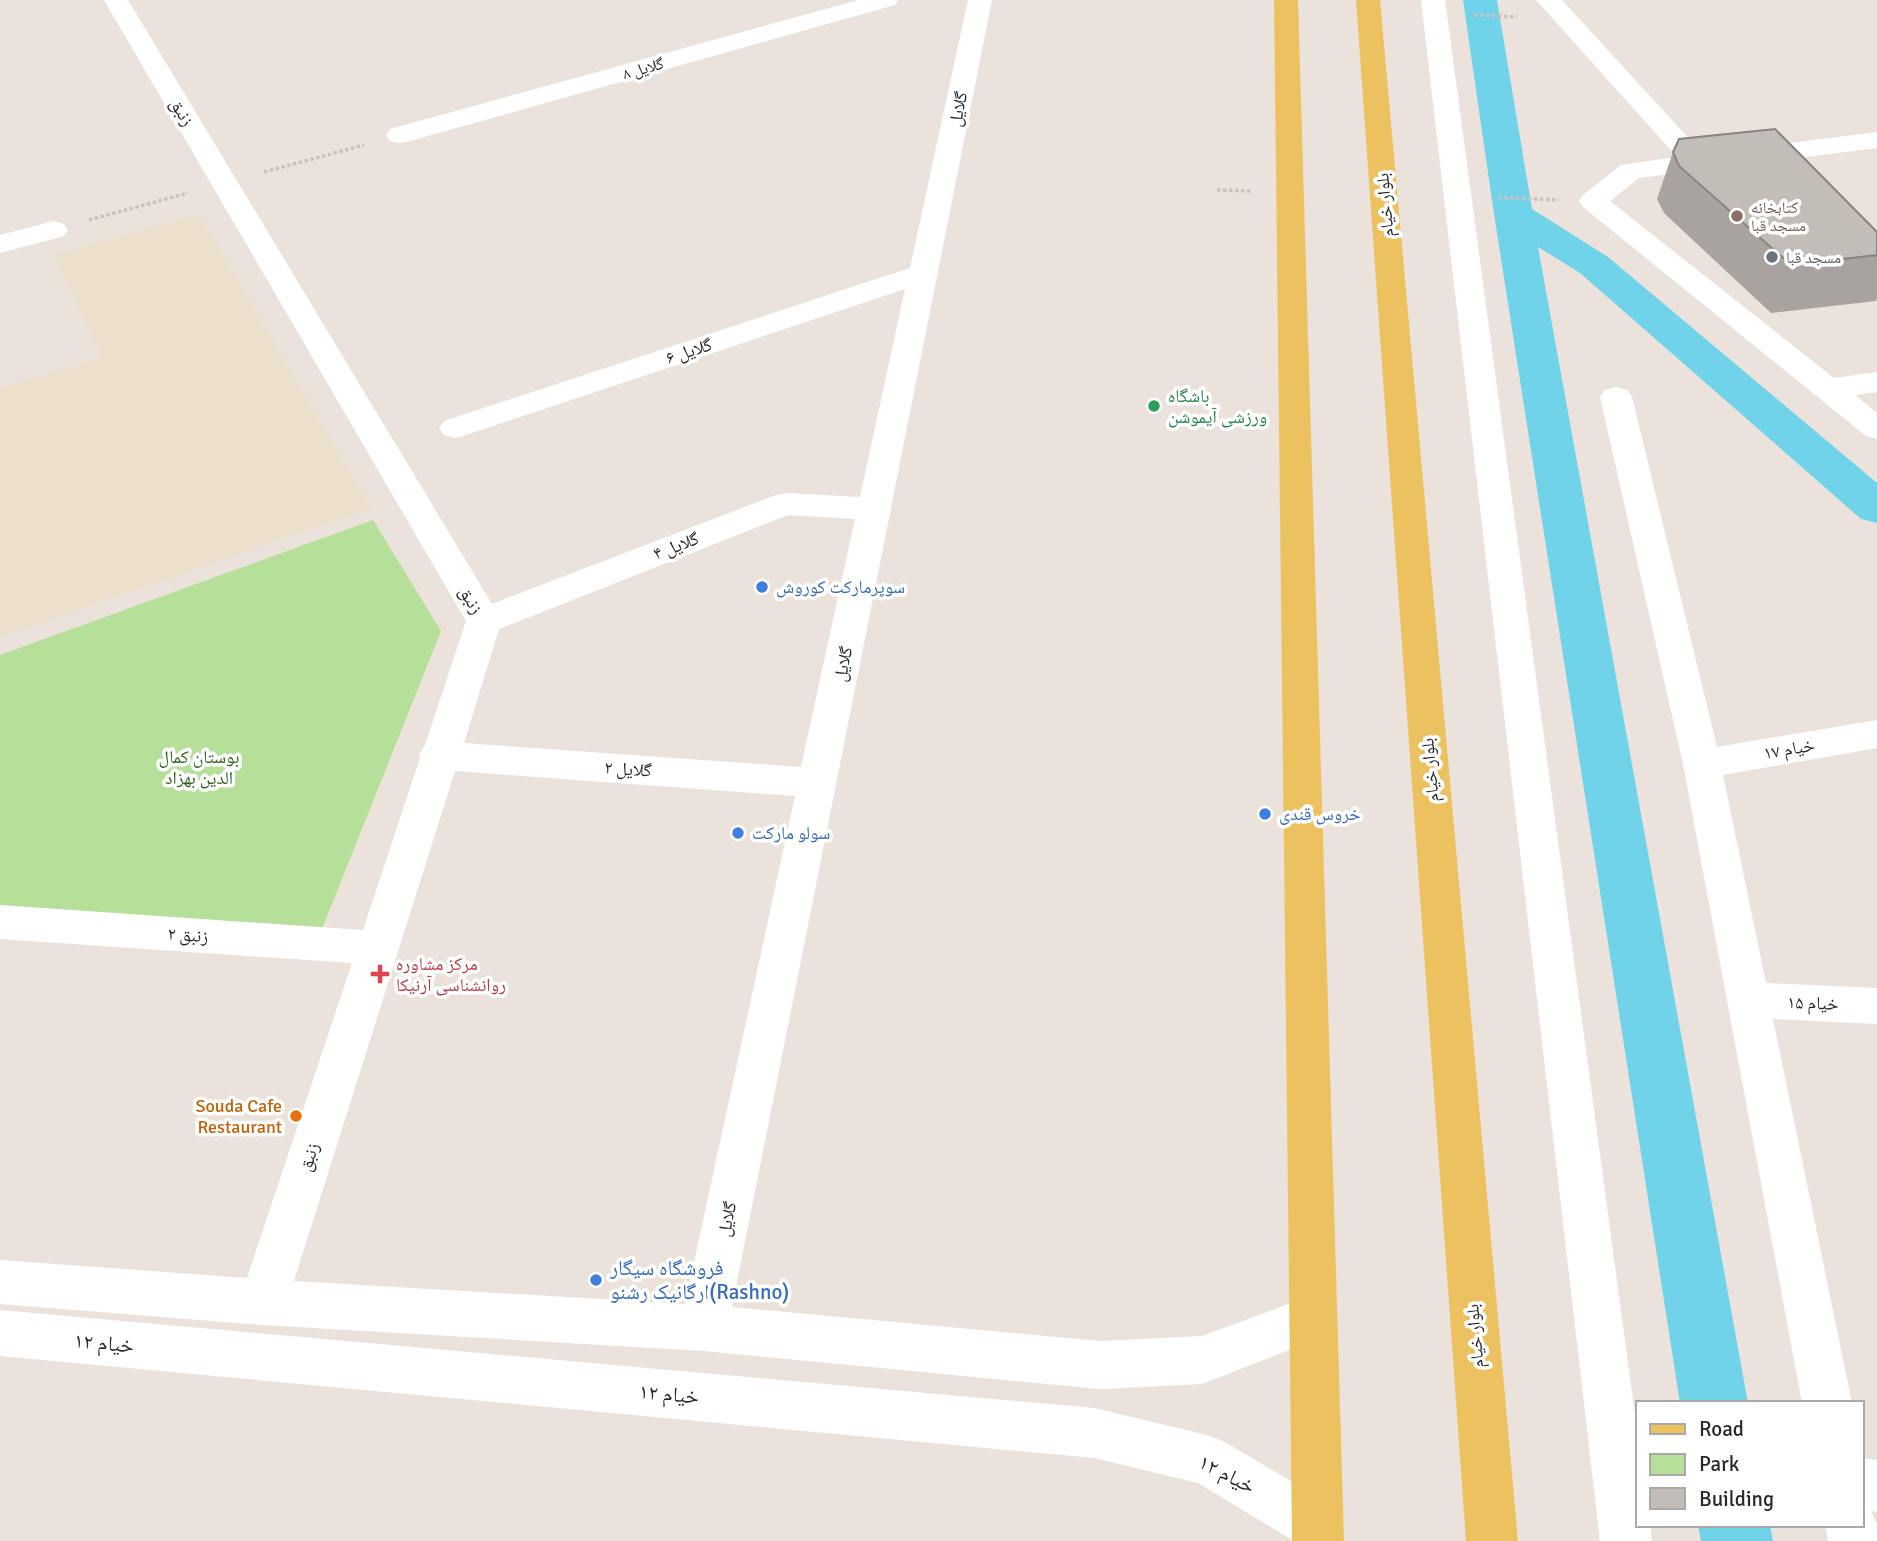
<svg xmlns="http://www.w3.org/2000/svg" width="1877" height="1541" font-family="Signika,'Noto Naskh Arabic',sans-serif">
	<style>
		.education { fill: #ecdfcb }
		.green { fill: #b6e099 }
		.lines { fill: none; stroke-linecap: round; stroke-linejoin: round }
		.canal { fill: #71d3ea; fill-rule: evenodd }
		.path { stroke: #c3c3c3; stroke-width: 3.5; stroke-dasharray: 3.5 2.5; stroke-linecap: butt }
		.pedestrian { fill: #fff; fill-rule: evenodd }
		.minor { fill: #fff; fill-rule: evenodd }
		.primary { fill: #ecc160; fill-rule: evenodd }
		.wall { fill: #a8a39e }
		.building { fill: #c3bdb8; stroke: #888481; stroke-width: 2 }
		.education-dot { fill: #8d6e63; stroke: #fff; stroke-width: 2.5 }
		.worship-dot { fill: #6b7280; stroke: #fff; stroke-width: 2.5 }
		.leisure-dot { fill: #2e9e5b; stroke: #fff; stroke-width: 2.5 }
		.shop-dot { fill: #3f7fe0; stroke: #fff; stroke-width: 2.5 }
		.health-dot { fill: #e0444e; stroke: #fff; stroke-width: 2.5 }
		.food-dot { fill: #e8710a; stroke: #fff; stroke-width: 2.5 }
		.labels { text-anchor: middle; stroke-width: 7; stroke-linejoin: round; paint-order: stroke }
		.far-street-label { font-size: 16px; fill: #292929; stroke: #fff }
		.far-education-label { font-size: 16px; fill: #785e54; stroke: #fff; text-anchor: start }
		.far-worship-label { font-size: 16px; fill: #5b616d; stroke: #fff; text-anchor: start }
		.street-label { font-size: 18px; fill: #292929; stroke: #fff }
		.leisure-label { font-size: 18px; fill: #27864d; stroke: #fff; text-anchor: start }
		.shop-label { font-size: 18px; fill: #366cbe; stroke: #fff; text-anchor: start }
		.park-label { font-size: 18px; fill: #30631c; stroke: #fff }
		.health-label { font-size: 18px; fill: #be3a42; stroke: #fff; text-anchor: start }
		.food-label { font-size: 18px; fill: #c56008; stroke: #fff; text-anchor: end }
		.near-shop-label { font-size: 21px; fill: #366cbe; stroke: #fff; text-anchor: start }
		.near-street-label { font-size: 21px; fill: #292929; stroke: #fff }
	</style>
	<rect width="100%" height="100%" fill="#ebe3db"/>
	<path class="education" d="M 199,214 L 371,508 L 0,637 L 0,389 L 103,357 L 54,255 Z"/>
	<path class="green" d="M 373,520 L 441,631 L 312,954 L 0,918 L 0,655 Z"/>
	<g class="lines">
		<g class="canal">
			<path d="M 1463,0 L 1497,0 L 1532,209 L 1608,257 L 1877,483 L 1877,523 L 1861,519 L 1580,273 L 1538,247 L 1748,1403 L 1680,1403 L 1494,214 Z"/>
			<path d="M 1698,1525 L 1770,1525 L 1773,1541 L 1701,1541 Z"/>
		</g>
		<g class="path">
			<path d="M 1474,15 L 1517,17"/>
			<path d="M 264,172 L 364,145"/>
			<path d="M 1217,190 L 1251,191"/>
			<path d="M 1498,197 L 1559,200"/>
			<path d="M 89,220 L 188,193"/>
		</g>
		<path class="pedestrian" d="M 1421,0 L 1445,0 L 1637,1430 L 1637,1525 L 1650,1525 L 1652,1541 L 1600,1541 Z"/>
		<g class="minor">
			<path d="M 104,0 L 128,0 L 492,604 L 773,496 L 785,493 L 860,497 L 905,289 L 466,435 L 455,438 L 444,435 L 439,428 L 444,421 L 910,268 L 968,0 L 992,0 L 732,1307 L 1100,1341 L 1202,1336 L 1313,1295 L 1330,1302 L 1337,1318 L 1330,1334 L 1202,1384 L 1100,1389 L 704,1351 L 263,1325 L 0,1304 L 0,1260 L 247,1278 L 352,963 L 0,939 L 0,905 L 363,930 L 420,758 L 419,755 L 425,745 L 466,621 ZM 788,515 L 855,519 L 801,767 L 464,743 L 499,629 ZM 455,771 L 795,796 L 685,1304 L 294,1281 Z"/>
			<path d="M 858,0 L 898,0 L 895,5 L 410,141 L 400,143 L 390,141 L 386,135 L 390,129 Z"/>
			<path d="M 1536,0 L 1562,0 L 1703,154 L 1877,132 L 1877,148 L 1639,178 L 1610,201 L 1834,378 L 1877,372 L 1877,392 L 1855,395 L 1877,413 L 1877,439 L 1866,436 L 1583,207 L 1579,201 L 1583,195 L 1621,165 L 1677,157 Z"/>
			<path d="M 54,221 L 64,224 L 68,230 L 64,236 L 0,253 L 0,235 Z"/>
			<path d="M 1616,387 L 1627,390 L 1632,397 L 1717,747 L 1877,720 L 1877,748 L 1723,775 L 1766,983 L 1877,988 L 1877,1024 L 1773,1019 L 1852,1403 L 1802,1403 L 1683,764 L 1600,397 L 1605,390 Z"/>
			<path d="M 0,1310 L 1094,1408 L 1207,1435 L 1225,1442 L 1336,1508 L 1344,1526 L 1338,1541 L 1294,1541 L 1198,1483 L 1094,1458 L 0,1356 Z"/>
			<path d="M 1861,1458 L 1877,1460 L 1877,1512 L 1871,1511 L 1877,1525 L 1877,1541 L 1828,1541 L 1825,1525 L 1861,1525 Z"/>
		</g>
		<g class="primary">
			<path d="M 1274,0 L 1298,0 L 1344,1541 L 1292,1541 Z"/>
			<path d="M 1356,0 L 1380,0 L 1518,1541 L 1466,1541 Z"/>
		</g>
	</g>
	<path class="wall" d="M 1673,152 L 1877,232 L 1877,298 L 1876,301 L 1771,313 L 1664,213 L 1657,199 Z"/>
	<path class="building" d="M 1775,129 L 1877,232 L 1877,255 L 1791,265 L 1679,166 L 1673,152 L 1679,139 Z"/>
	<circle class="education-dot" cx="1737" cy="216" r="7"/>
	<circle class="worship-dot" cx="1772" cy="257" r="7"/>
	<circle class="leisure-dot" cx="1154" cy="406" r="7"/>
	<g class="shop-dot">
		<circle cx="762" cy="587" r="7"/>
		<circle cx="1265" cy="814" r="7"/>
		<circle cx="738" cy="833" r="7"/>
		<circle cx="596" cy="1280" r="7"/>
	</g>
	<path class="health-dot" d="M376.5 963.5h7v7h7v7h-7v7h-7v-7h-7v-7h7z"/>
	<circle class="food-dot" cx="296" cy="1116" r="7"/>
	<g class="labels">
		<g class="far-street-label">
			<text transform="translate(643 68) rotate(-16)" y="6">گلایل ۸</text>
		</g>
		<g class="far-education-label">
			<text x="1751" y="213">کتابخانه<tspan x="1751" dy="18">مسجد قبا</tspan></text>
		</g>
		<g class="far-worship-label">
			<text x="1786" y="263">مسجد قبا</text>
		</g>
		<g class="street-label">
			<text transform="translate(958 109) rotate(-78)" y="6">گلایل</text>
			<text transform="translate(182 112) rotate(59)" y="6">زنبق</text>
			<text transform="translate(1385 205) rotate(-95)" y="6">بلوار خیام</text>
			<text transform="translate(689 351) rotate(-18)" y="6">گلایل ۶</text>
			<text transform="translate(676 546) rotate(-21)" y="6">گلایل ۴</text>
			<text transform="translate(471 600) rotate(59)" y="6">زنبق</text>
			<text transform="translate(843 664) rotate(-78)" y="6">گلایل</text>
			<text transform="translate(1789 749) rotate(-10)" y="6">خیام ۱۷</text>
			<text transform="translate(628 769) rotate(4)" y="6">گلایل ۲</text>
			<text transform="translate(1430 770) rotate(-95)" y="6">بلوار خیام</text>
			<text transform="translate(188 935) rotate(4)" y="6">زنبق ۲</text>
			<text transform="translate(1813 1003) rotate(2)" y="6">خیام ۱۵</text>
			<text transform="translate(309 1157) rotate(-72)" y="6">زنبق</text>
			<text transform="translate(727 1219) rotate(-78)" y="6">گلایل</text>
			<text transform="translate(1475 1336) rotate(-95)" y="6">بلوار خیام</text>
		</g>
		<g class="leisure-label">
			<text x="1168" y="402">باشگاه<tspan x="1168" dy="21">ورزشی آیموشن</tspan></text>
		</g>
		<g class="shop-label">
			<text x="776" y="593">سوپرمارکت کوروش</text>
			<text x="1279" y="820">خروس قندی</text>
			<text x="752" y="839">سولو مارکت</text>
		</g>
		<g class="park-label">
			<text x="199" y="763">بوستان کمال<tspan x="199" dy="21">الدین بهزاد</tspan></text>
		</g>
		<g class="health-label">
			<text x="396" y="970">مرکز مشاوره<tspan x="396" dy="21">روانشناسی آرنیکا</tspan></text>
		</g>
		<g class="food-label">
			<text x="282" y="1112">Souda Cafe<tspan x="282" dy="21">Restaurant</tspan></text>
		</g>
		<g class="near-shop-label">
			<text x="610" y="1275">فروشگاه سیگار<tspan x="610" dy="24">ارگانیک رشنو(Rashno)</tspan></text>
		</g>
		<g class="near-street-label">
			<text transform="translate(104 1343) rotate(5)" y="7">خیام ۱۲</text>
			<text transform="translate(669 1394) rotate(5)" y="7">خیام ۱۲</text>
			<text transform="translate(1227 1474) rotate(27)" y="7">خیام ۱۲</text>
		</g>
	</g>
	<rect x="1636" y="1401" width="228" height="126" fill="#ffffff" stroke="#a9a9a9" stroke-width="2"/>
	<rect x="1650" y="1424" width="35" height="10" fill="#ecc160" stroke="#a9a9a9" stroke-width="2"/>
	<text x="1699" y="1436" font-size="21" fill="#292929">Road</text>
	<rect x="1650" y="1454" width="35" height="21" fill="#b6e099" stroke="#a9a9a9" stroke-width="2"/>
	<text x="1699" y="1471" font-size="21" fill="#292929">Park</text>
	<rect x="1650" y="1488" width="35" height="21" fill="#c3bdb8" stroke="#a9a9a9" stroke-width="2"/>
	<text x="1699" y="1506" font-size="21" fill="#292929">Building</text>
</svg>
